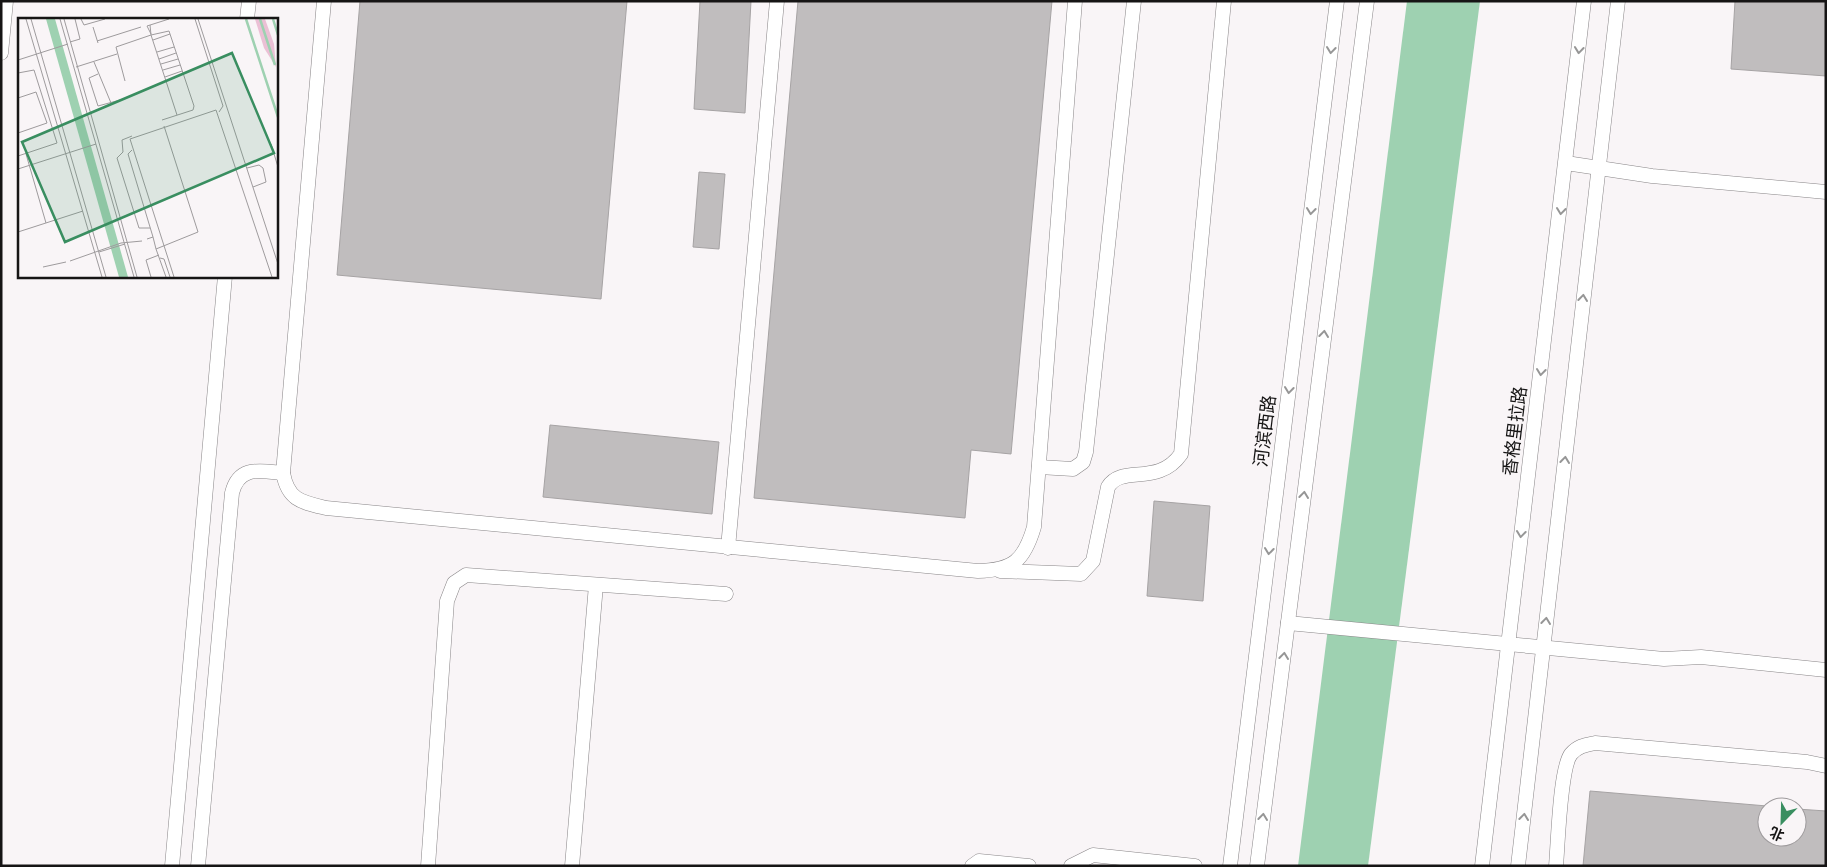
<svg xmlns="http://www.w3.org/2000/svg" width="1827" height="867" font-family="'DejaVu Sans','Noto Sans SC',sans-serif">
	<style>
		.water { fill: #9ed1b1 }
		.building { fill: #c0bdbe; stroke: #a6a3a4 }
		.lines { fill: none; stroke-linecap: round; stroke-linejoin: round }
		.minor-casing { stroke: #888587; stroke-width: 15 }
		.minor { stroke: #fff; stroke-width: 14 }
		.oneway { stroke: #969696 }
		.labels { text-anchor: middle; stroke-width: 4.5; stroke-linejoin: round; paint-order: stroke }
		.street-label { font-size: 18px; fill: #161515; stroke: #f9f5f7 }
		.inset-river { fill: none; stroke: #9ed1b1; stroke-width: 2.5 }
		.inset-road { fill: none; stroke: #9e9b9d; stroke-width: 1 }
		.view { fill: #398e60; fill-opacity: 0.15; stroke: #398e60; stroke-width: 2.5 }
		.inset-edge { fill: none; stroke: #161515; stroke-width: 2.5 }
	</style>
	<rect width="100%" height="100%" fill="#f9f5f7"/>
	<path class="water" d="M 1407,1 L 1480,1 L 1368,866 L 1298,866 Z"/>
	<g class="building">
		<path d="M 360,1 L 627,1 L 601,299 L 337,275 Z"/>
		<path d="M 700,1 L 751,1 L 745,113 L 694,109 Z"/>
		<path d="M 798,1 L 1052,1 L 1011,454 L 971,450 L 965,518 L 754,498 Z"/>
		<path d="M 1735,1 L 1826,1 L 1826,76 L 1731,69 Z"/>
		<path d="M 699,172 L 725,174 L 719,249 L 693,247 Z"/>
		<path d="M 550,425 L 719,442 L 712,514 L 543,497 Z"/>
		<path d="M 1154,501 L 1210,506 L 1203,601 L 1147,596 Z"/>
		<path d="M 1590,791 L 1767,806 L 1767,837 L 1797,837 L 1797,809 L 1826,811 L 1826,866 L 1583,866 Z"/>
	</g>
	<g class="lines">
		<defs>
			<g id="minor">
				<path d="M 324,1 L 283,473 C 288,500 301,502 326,508 L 978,571 C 1013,570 1024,561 1034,527 L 1075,1"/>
				<path d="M 247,19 L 249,1"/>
				<path d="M 1,53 L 6,1"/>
				<path d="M 1566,163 L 1652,176 L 1826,192"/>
				<path d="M 1039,467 L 1073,469 L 1083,462 L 1086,452 L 1134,1"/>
				<path d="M 728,548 L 777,1"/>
				<path d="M 1000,571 L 1081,574 L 1093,561 L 1108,487 C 1122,464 1158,487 1181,454 L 1224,1"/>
				<path d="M 1288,623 L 1664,659 L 1701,657 L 1826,670"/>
				<path d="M 172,866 L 225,276"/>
				<path d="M 198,866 L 232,493 C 239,465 260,471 283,473"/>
				<path d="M 428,866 L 447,601 L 454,583 L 466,575 L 726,594"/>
				<path d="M 572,866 L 596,585"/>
				<path d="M 972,866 L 979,861 L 1029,866"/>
				<path d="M 1071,866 L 1093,855 L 1195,866"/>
				<path d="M 1230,866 L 1337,1"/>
				<path d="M 1257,866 L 1367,1"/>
				<path d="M 1482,866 L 1584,1"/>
				<path d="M 1518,866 L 1618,1"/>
				<path d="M 1556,866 C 1558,844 1560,768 1571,754 C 1578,746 1585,745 1595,743 L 1807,762 L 1826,766"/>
			</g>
		</defs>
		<use href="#minor" class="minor-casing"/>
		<use href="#minor" class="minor"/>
	</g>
	<defs><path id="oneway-chevron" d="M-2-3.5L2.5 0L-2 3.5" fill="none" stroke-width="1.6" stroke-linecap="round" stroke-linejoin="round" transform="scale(1.25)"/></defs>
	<g class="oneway">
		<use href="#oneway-chevron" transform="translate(1331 50) rotate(97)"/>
		<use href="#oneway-chevron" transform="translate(1579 50) rotate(96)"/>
		<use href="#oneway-chevron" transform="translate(1311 211) rotate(97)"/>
		<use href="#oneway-chevron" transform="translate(1561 211) rotate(97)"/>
		<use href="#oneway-chevron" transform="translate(1583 298) rotate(-83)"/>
		<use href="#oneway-chevron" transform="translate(1324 334) rotate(-83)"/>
		<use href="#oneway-chevron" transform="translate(1541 372) rotate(97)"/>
		<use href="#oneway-chevron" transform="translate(1289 390) rotate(97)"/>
		<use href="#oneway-chevron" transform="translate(1565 460) rotate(-83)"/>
		<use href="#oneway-chevron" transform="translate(1304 495) rotate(-83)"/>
		<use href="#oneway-chevron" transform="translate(1521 534) rotate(97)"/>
		<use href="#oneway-chevron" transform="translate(1269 551) rotate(97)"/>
		<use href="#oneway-chevron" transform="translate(1546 621) rotate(-83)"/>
		<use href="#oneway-chevron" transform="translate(1284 656) rotate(-83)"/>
		<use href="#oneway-chevron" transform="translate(1263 817) rotate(-83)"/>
		<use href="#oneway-chevron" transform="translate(1524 817) rotate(-83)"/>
	</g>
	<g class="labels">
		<g class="street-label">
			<text transform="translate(1265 431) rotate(-83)" y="6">河滨西路</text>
			<text transform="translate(1515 431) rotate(-83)" y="6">香格里拉路</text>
		</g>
	</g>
	<g transform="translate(18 18)">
		<rect width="260" height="260" fill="#f9f5f7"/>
		<path d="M 237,1 L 247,1 L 256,26 L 258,49 L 246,30 Z" fill="#ebc0d5"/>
		<path d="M 28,1 L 37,1 L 110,259 L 101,259 Z" fill="#9ed1b1"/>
		<path class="inset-river" d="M 228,1 L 260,99M 242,1 L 257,47M 255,1 L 260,17"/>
		<path class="inset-road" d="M 8,1 L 84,259M 13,1 L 88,259M 42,1 L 116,259M 46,1 L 119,259M 63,1 L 66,7 L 87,1M 177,1 L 205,88 L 201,94M 180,1 L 260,246M 132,7 L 133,17 L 151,13 L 176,88 L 175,92 L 144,102M 75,9 L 80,25M 133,16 L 129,8 L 151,1M 135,22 L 152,16M 79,23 L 123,9M 52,24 L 62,21 L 57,1M 139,34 L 156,29M 141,41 L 158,35M 0,42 L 50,26M 76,44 L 93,85M 143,46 L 160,41M 58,49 L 99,36M 145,52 L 162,47M 0,55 L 16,52 L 39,125 L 0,138M 80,56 L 71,60 L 80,88 L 102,82M 147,59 L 164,53M 107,63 L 98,29 L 133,17 L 159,97M 0,80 L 18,74 L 29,105 L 0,115M 73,95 L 94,86M 114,118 L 104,122 L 105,134 L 99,140 L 121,210 L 132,210M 253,126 L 260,149M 114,132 L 110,136 L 135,219M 8,136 L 28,205M 229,150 L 241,147 L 245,150 L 248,164 L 235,169M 0,151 L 78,126M 0,214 L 65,193M 129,221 L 135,219 L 138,231 L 180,214 L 146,108M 138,231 L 148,259M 81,234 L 107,226M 142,240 L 146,241 L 152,259M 52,243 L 103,225 L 124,223M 25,249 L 48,244M 133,259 L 128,242 L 141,237M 156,259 L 112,121 L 198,92 L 254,259"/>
		<path class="view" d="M 214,35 L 256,135 L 47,224 L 4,124 Z"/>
		<rect width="260" height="260" class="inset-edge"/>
	</g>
	<rect width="1827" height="867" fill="none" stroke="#161515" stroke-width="5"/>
	<g transform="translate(1782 822) rotate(203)"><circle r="24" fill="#f9f5f7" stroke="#9e9b9d"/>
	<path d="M0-4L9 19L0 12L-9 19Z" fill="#398e60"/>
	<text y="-8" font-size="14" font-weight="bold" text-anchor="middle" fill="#161515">北</text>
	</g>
</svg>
